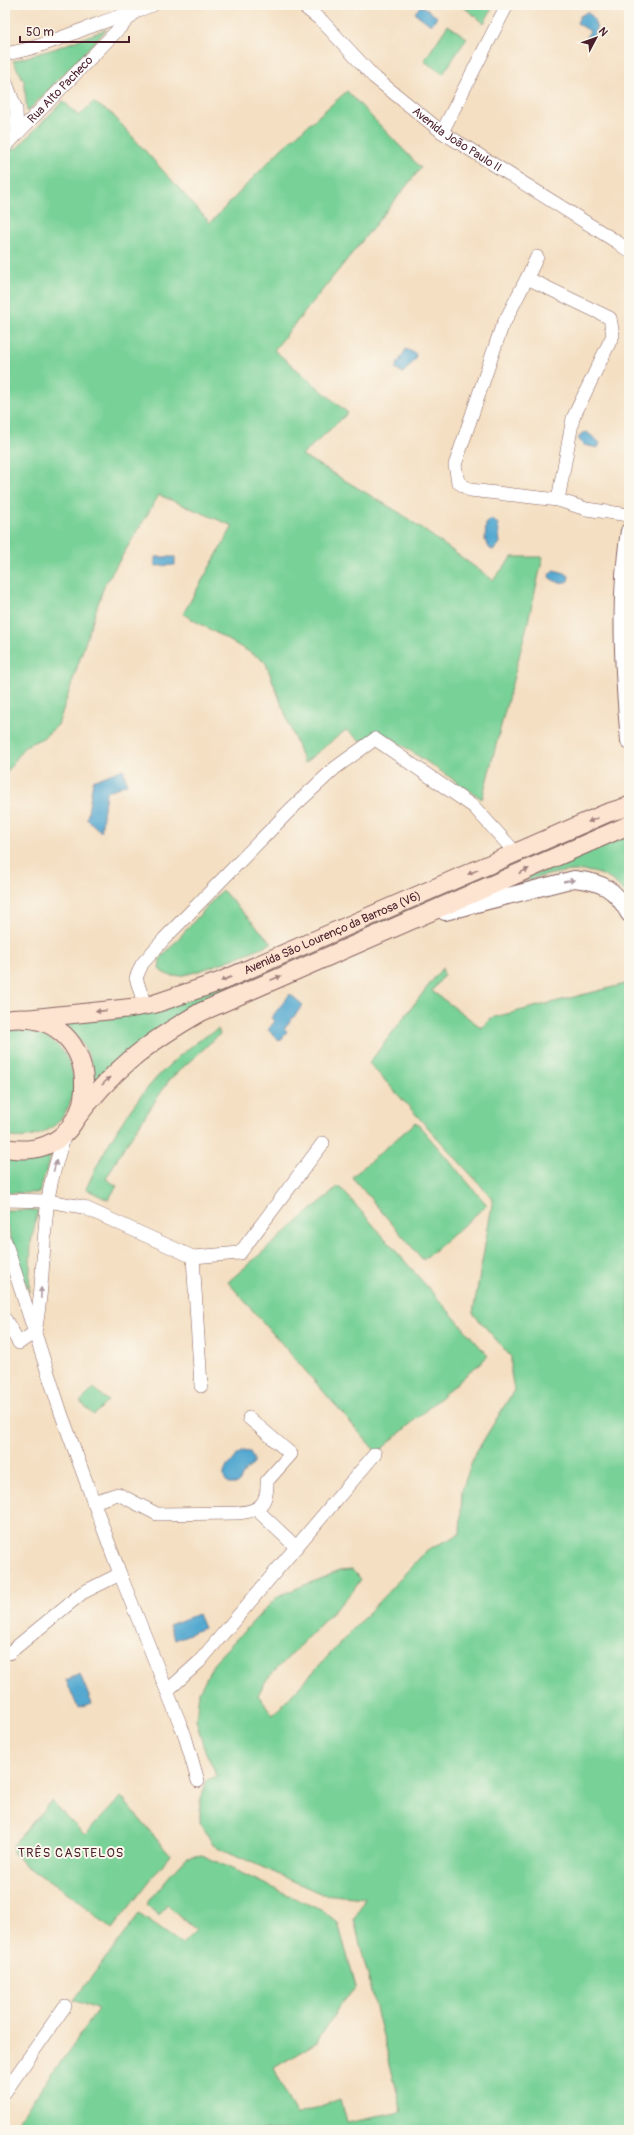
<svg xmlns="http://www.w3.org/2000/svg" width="634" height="2135" font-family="Pangolin,sans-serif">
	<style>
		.green { fill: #78d197; stroke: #617861 }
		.water { fill: #54a9d0; stroke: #4f647e }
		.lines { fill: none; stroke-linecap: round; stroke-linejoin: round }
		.minor-casing { stroke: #866260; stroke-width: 14 }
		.tertiary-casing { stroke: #866260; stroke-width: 18 }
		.secondary-casing { stroke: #866260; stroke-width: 20 }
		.minor { stroke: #fff; stroke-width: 13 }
		.tertiary { stroke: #fff; stroke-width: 16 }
		.secondary { stroke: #fde4d1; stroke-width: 18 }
		.oneway { fill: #a4827e }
		.oneway2 { fill: #ae9aa0 }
		.labels { text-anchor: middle; stroke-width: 4; stroke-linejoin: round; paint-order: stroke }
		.street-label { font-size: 12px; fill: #4a1f2b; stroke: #fbf7ec }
		.neighbourhood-label { font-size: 13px; letter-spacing: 1px; fill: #4a1f2b; stroke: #fbf7ec }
	</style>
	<rect width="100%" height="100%" fill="#fbf7ec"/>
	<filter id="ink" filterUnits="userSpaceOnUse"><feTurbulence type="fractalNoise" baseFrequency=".025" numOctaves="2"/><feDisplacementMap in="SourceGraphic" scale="8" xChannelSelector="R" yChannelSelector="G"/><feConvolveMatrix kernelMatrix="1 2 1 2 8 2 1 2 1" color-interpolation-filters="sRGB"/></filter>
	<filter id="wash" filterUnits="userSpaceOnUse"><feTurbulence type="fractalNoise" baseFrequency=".012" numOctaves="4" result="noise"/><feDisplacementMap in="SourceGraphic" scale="16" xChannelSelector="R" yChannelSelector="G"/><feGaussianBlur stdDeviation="0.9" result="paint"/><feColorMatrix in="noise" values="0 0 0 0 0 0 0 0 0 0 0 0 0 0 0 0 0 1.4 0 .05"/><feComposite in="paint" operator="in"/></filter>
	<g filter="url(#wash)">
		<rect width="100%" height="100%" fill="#f4dfc2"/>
		<g class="green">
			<path d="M 461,5 L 494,5 L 484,23 Z"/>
			<path d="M 448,25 L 467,38 L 443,74 L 424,61 Z"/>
			<path d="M 107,29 L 27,112 L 24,81 L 13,61 L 54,49 Z"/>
			<path d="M 347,91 L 421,168 L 274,350 L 348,413 L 302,455 L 400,513 L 493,580 L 512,557 L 543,557 L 527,626 L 482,799 L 387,735 L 378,734 L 361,741 L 346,730 L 304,763 L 265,661 L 183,614 L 233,526 L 159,495 L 104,586 L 58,725 L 43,738 L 25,746 L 5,775 L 5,123 L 15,150 L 63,101 L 79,116 L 93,102 L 112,114 L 210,223 L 280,150 Z"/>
			<path d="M 629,812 L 629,816 L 206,1000 L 178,1016 L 92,1087 C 98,1061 80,1038 63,1022 L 122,1017 Z"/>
			<path d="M 629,835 L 629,899 C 600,853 554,875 510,884 Z"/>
			<path d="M 222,890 L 272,943 C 252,951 190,978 172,976 C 167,975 163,973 159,969 L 160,959 Z"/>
			<path d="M 442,968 L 444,975 L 432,991 L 482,1028 L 491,1018 L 629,983 L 629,2130 L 29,2130 L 18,2121 L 98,2010 L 74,2000 L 139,1914 L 182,1944 L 196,1930 L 167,1905 L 159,1916 L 146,1904 L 171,1874 L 187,1857 L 202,1855 L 325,1912 L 338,1923 L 356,1987 L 339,2007 L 317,2042 L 274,2068 L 296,2115 L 340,2099 L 346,2123 L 402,2112 L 354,1920 L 365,1898 L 322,1894 L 213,1845 L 200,1822 L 200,1802 L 207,1780 L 217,1776 L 203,1746 L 196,1719 L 199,1692 L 215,1661 L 278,1596 L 339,1571 L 352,1570 L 361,1579 L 353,1591 L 267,1679 L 258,1695 L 273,1715 L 427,1550 L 460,1534 L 462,1490 L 474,1456 L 514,1390 L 511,1373 L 511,1357 L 473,1313 L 493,1199 L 369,1063 Z"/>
			<path d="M 17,1029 C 103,1036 84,1152 5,1136 L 5,1030 Z"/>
			<path d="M 218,1029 L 220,1034 L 170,1079 L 121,1152 L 106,1179 L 117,1186 L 108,1200 L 86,1189 C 114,1126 156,1063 218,1029 Z"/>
			<path d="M 416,1122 L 487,1205 L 423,1260 L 352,1177 Z"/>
			<path d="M 52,1152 L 39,1193 L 5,1193 L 5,1158 L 22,1159 Z"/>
			<path d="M 339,1186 L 488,1356 L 377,1453 L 228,1282 Z"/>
			<path d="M 5,1210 L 38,1210 L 31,1242 L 29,1292 L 5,1220 Z"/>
			<path d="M 94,1388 L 108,1401 L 94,1415 L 80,1402 Z"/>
			<path d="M 121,1797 L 170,1855 L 112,1929 L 68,1893 L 23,1864 L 13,1852 L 13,1845 L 51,1801 L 85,1835 Z"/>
		</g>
		<g class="water">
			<path d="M 421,5 L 437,17 L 431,25 L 415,13 Z"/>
			<path d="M 587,12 L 593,17 L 597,29 L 590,41 L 586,37 L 590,31 L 577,23 L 580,16 Z"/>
			<path d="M 406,349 L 416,354 L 415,360 L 403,373 L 395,368 Z"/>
			<path d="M 587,432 L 600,443 L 598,448 L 584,445 L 578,439 L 582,433 Z"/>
			<path d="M 491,519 L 498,524 L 500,543 L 494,550 L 490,549 L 485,541 L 486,524 Z"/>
			<path d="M 155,557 L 175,557 L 175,565 L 155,566 Z"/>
			<path d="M 554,570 L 565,573 L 569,576 L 568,581 C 562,584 554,582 549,577 L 550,573 Z"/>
			<path d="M 123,769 L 127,784 L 106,792 L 101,832 L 87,819 L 93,781 Z"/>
			<path d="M 290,994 L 303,1005 L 284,1029 L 287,1032 L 280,1041 L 268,1030 L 275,1021 L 271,1018 Z"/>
			<path d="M 243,1451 L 250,1452 C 260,1467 250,1464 244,1473 C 241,1478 241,1481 237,1484 L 228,1484 C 223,1479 223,1474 226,1467 C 234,1463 235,1454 243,1451 Z"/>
			<path d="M 198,1614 L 204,1628 L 175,1640 L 169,1625 Z"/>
			<path d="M 80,1674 L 92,1704 L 78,1708 L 66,1680 Z"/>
		</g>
	</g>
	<g filter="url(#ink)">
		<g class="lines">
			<defs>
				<g id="minor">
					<path id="s1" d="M 302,5 L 322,21 L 374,77 L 442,132 L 617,242 L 629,251"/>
					<path d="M 5,54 C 37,49 65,36 95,25 C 114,18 133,12 153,5"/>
					<path d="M 5,80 L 16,109 L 17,134 L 5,147"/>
					<path d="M 442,132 L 507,5"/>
					<path id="s2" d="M 17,134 L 136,11"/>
					<path d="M 527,278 L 537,257"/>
					<path d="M 558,500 L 573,418 L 613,335 L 610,318 L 527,278 L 501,329 L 455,465 L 458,482 L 470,490 L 558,500 L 586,509 L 629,515"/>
					<path d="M 145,1006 L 136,978 L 142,964 L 164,939 L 292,808 L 335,768 L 375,739 L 474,807 L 516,853"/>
					<path d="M 5,1200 L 48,1201 L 83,1207 L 193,1257"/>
					<path d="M 5,1241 L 61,1413 L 120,1574 L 185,1736 L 198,1781"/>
					<path d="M 5,1319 L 19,1343 L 35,1332 C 44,1288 42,1244 48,1200 C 51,1176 59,1154 66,1131"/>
					<path d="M 201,1386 L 193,1257 L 240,1253 L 323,1143"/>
					<path d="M 93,1502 L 118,1494 L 157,1514 L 237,1513 C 259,1512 268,1504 267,1481 L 291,1454 L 249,1418"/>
					<path d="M 256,1509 L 296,1547"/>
					<path d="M 9,1653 L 82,1593 L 120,1574"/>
					<path d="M 167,1691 L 199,1662 L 375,1454"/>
					<path d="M 5,2092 L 65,2006"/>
				</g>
				<g id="tertiary">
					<path d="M 629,531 C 618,600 623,672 629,741"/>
					<path d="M 445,912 L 574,879 C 602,882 615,888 629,914"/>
				</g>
				<g id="secondary">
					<path id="s3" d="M 25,1019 L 131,1008 L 154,1004 L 219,982 L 607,813 L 629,806"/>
					<path d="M 5,1020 C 110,1002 111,1167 5,1148"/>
					<path d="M 73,1122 C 112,1070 145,1044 201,1012 L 629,825"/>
				</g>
			</defs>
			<use href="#minor" class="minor-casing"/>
			<use href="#tertiary" class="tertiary-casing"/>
			<use href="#secondary" class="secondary-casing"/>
			<use href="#minor" class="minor"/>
			<use href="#tertiary" class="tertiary"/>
			<use href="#secondary" class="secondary"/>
		</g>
		<defs><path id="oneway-solid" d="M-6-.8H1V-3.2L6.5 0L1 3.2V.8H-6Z"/></defs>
		<g class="oneway">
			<use href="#oneway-solid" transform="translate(593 820) rotate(157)"/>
			<use href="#oneway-solid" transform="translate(524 871) rotate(-24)"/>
			<use href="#oneway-solid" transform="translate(473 872) rotate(156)"/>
			<use href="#oneway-solid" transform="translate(276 978) rotate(-23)"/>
			<use href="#oneway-solid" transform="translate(226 979) rotate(157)"/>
			<use href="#oneway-solid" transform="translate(101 1011) rotate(174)"/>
			<use href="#oneway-solid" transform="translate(106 1081) rotate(-45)"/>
		</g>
		<g class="oneway2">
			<use href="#oneway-solid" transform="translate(569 881) rotate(-10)"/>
			<use href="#oneway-solid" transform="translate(55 1166) rotate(-74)"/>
			<use href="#oneway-solid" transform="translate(41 1293) rotate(-89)"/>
		</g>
	</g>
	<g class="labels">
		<g class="street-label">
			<text dy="4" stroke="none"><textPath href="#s2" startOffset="62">Rua Alto Pacheco</textPath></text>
			<text dy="4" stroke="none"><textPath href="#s1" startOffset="206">Avenida João Paulo II</textPath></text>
			<text dy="4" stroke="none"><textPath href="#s3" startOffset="322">Avenida São Lourenço da Barrosa (V6)</textPath></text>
		</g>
		<g class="neighbourhood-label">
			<text x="71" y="1857">TRÊS CASTELOS</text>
		</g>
	</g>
	<rect width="634" height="2135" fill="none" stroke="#fbf7ec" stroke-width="20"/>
	<g transform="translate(596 38) rotate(49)" stroke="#fbf7ec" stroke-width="3" paint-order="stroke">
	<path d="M0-3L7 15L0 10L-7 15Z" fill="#4a1f2b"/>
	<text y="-6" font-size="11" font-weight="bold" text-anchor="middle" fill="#4a1f2b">N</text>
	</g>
	<path d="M20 36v6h109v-6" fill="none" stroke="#4a1f2b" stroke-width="2"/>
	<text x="26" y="36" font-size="12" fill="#4a1f2b" stroke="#fbf7ec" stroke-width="3" paint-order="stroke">50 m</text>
</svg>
